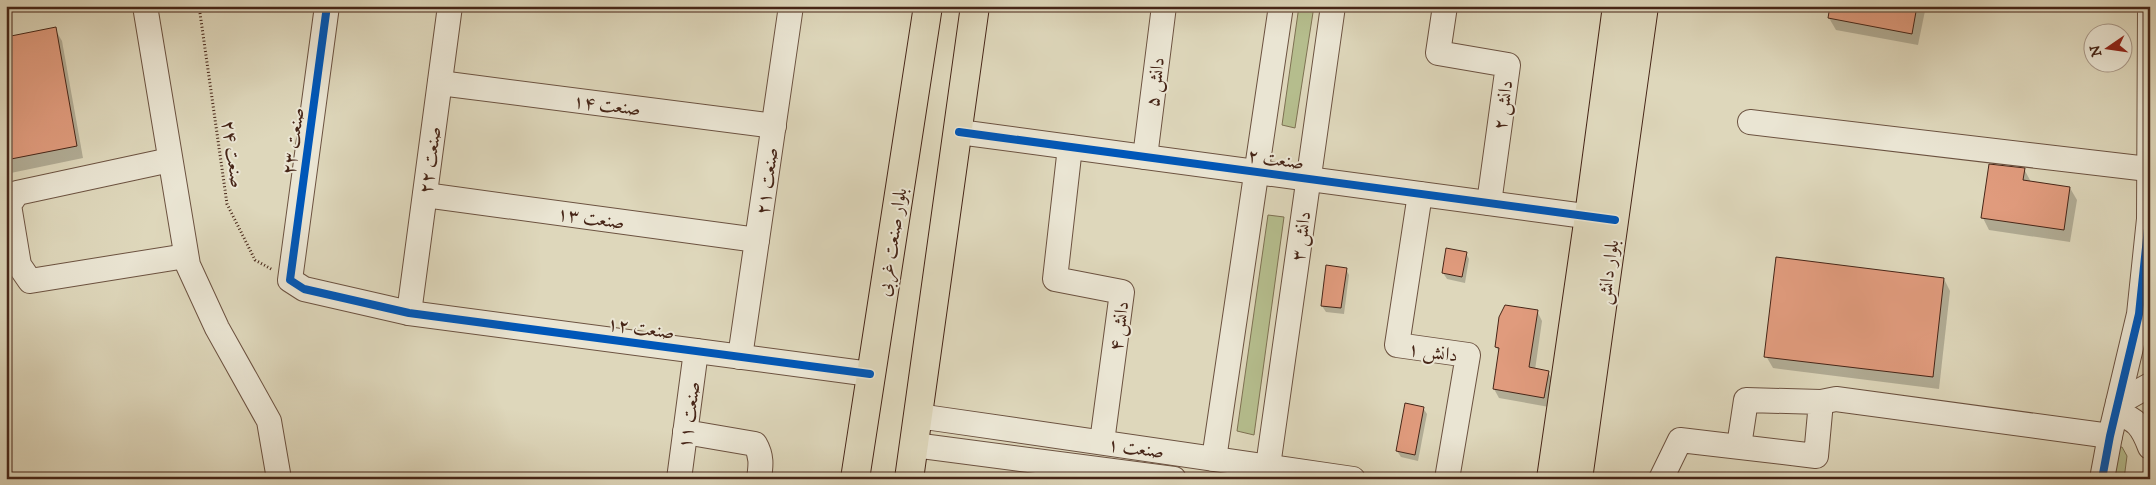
<svg xmlns="http://www.w3.org/2000/svg" width="2156" height="485" font-family="'IM FELL DW Pica',Amiri,serif">
	<style>
		.grass { fill: #b5bd8d; stroke: #7e7152 }
		.shadow { fill: #0003 }
		.building { fill: #e09b7d; stroke: #462517 }
		.lines { fill: none; stroke-linecap: round; stroke-linejoin: round }
		.minor-casing { stroke: #6c5240; stroke-width: 26 }
		.major-casing { stroke: #462517; stroke-width: 30 }
		.path { stroke: #462517; stroke-width: 3; stroke-dasharray: 1 2.5; stroke-linecap: butt }
		.minor { stroke: #eae5d3; stroke-width: 24 }
		.major { stroke: #ded7bb; stroke-width: 28 }
		.cycleway-casing { stroke: #eae5d3; stroke-width: 11 }
		.cycleway { stroke: #0057b8; stroke-width: 8 }
		.labels { text-anchor: middle; stroke-width: 4; stroke-linejoin: round; paint-order: stroke }
		.street-label { font-size: 19px; fill: #462517; stroke: #eae5d3 }
	</style>
	<rect width="100%" height="100%" fill="#ded7bb"/>
	<filter id="stains"><feTurbulence type="fractalNoise" baseFrequency=".004" numOctaves="4"/><feColorMatrix values="0 0 0 0 .2 0 0 0 0 .09 0 0 0 0 .02 0 0 0 .5 -.17"/></filter>
	<radialGradient id="worn" r=".72"><stop offset=".6" stop-color="#630" stop-opacity="0"/><stop offset="1" stop-color="#630" stop-opacity=".3"/></radialGradient>
	<g class="grass">
		<path d="M 1299,6 L 1314,6 L 1295,128 L 1282,125 Z"/>
		<path d="M 1268,215 L 1284,217 L 1254,435 L 1237,431 Z"/>
		<path d="M 2113,447 L 2122,447 L 2127,456 L 2124,479 L 2107,479 Z"/>
	</g>
	<g class="shadow">
		<path d="M 1831,6 L 1926,6 L 1918,45 L 1836,30 L 1829,18 Z"/>
		<path d="M 55,29 L 62,41 L 83,158 L 6,174 L 6,38 Z"/>
		<path d="M 2024,169 L 2031,182 L 2070,188 L 2077,200 L 2070,242 L 1989,230 L 1983,218 Z"/>
		<path d="M 1466,253 L 1469,259 L 1465,283 L 1447,279 L 1443,273 Z"/>
		<path d="M 1346,269 L 1349,275 L 1344,314 L 1326,312 L 1322,306 Z"/>
		<path d="M 1944,279 L 1950,291 L 1939,389 L 1773,368 L 1766,356 Z"/>
		<path d="M 1537,311 L 1542,321 L 1535,370 L 1548,372 L 1553,381 L 1549,407 L 1499,398 L 1494,389 L 1500,353 L 1496,347 Z"/>
		<path d="M 1423,408 L 1427,414 L 1418,461 L 1401,457 L 1397,451 Z"/>
	</g>
	<g class="building">
		<path d="M 1830,6 L 1917,6 L 1912,34 L 1828,18 Z"/>
		<path d="M 56,27 L 77,146 L 6,160 L 6,37 Z"/>
		<path d="M 1989,164 L 2025,168 L 2023,180 L 2070,187 L 2064,230 L 1981,218 Z"/>
		<path d="M 1446,248 L 1467,252 L 1462,277 L 1442,273 Z"/>
		<path d="M 1776,257 L 1944,278 L 1933,377 L 1764,357 Z"/>
		<path d="M 1326,265 L 1347,268 L 1341,308 L 1321,306 Z"/>
		<path d="M 1505,305 L 1538,310 L 1529,367 L 1549,371 L 1544,398 L 1493,389 L 1499,348 L 1495,347 L 1499,317 Z"/>
		<path d="M 1405,403 L 1424,407 L 1415,455 L 1396,451 Z"/>
	</g>
	<g class="lines">
		<defs>
			<g id="minor">
				<path d="M 145,6 L 188,265 L 217,328 L 269,421 L 279,479"/>
				<path d="M 327,6 L 290,280 L 304,289 L 409,313 L 870,374"/>
				<path d="M 1445,6 L 1438,53 L 1508,65 L 1489,203"/>
				<path d="M 440,83 L 774,126"/>
				<path d="M 1750,122 L 2148,169"/>
				<path d="M 959,132 L 1607,219"/>
				<path d="M 1070,147 L 1055,279 L 1122,292 L 1102,442"/>
				<path d="M 1145,157 L 1164,6"/>
				<path d="M 170,160 L 17,193 L 9,205 L 19,265 L 30,281 L 186,256"/>
				<path d="M 1420,194 L 1397,345 L 1468,355 L 1447,479"/>
				<path d="M 425,195 L 757,240"/>
				<path d="M 409,313 L 450,6"/>
				<path d="M 740,357 L 791,6"/>
				<path d="M 1821,402 L 1836,399 L 2110,436"/>
				<path d="M 2118,403 L 2150,385"/>
				<path d="M 2116,412 C 2137,420 2142,426 2150,447"/>
				<path d="M 918,416 L 1353,479"/>
				<path d="M 685,432 L 755,444 C 762,456 761,465 759,479"/>
				<path d="M 914,445 L 1174,479"/>
				<path d="M 1214,459 L 1281,6"/>
				<path d="M 1268,466 L 1333,6"/>
				<path d="M 679,479 L 696,351"/>
				<path d="M 1661,479 L 1680,440 L 1816,456 L 1821,402 L 1746,400 L 1739,446"/>
				<path d="M 2102,479 L 2110,436 L 2139,314 L 2149,219 L 2150,6"/>
			</g>
			<g id="major">
				<path d="M 855,479 L 928,6"/>
				<path d="M 909,479 L 975,6"/>
				<path d="M 1551,479 L 1589,216 L 1617,6"/>
				<path d="M 1578,479 L 1644,6"/>
			</g>
		</defs>
		<use href="#minor" class="minor-casing"/>
		<use href="#major" class="major-casing"/>
		<path class="path" d="M 199,6 L 227,204 L 255,260 L 273,270"/>
		<use href="#minor" class="minor"/>
		<use href="#major" class="major"/>
		<defs>
			<g id="cycleway">
				<path d="M 327,6 L 290,280 L 304,289 L 409,313 L 870,374"/>
				<path d="M 959,132 L 1615,220"/>
				<path d="M 2102,479 L 2110,436 L 2139,314 L 2149,219 L 2150,6"/>
			</g>
		</defs>
		<use href="#cycleway" class="cycleway-casing"/>
		<use href="#cycleway" class="cycleway"/>
	</g>
	<g class="labels">
		<g class="street-label">
			<text transform="translate(1154 82) rotate(-83)" y="7">دانش ۵</text>
			<text transform="translate(607 104) rotate(7)" y="7">صنعت ۱۴</text>
			<text transform="translate(1502 105) rotate(-82)" y="7">دانش ۲</text>
			<text transform="translate(292 141) rotate(-82)" y="7">صنعت ۲۳</text>
			<text transform="translate(234 154) rotate(82)" y="7">صنعت ۲۴</text>
			<text transform="translate(1276 158) rotate(8)" y="7">صنعت ۲</text>
			<text transform="translate(429 160) rotate(-82)" y="7">صنعت ۲۲</text>
			<text transform="translate(766 181) rotate(-82)" y="7">صنعت ۲۱</text>
			<text transform="translate(591 217) rotate(8)" y="7">صنعت ۱۳</text>
			<text transform="translate(1300 236) rotate(-82)" y="7">دانش ۳</text>
			<text transform="translate(891 242) rotate(-81)" y="7">بلوار صنعت غربی</text>
			<text transform="translate(1607 272) rotate(-82)" y="7">بلوار دانش</text>
			<text transform="translate(1118 326) rotate(-82)" y="7">دانش ۴</text>
			<text transform="translate(641 327) rotate(8)" y="7">صنعت ۱۲</text>
			<text transform="translate(1433 351) rotate(8)" y="7">دانش ۱</text>
			<text transform="translate(688 415) rotate(-82)" y="7">صنعت ۱۱</text>
			<text transform="translate(1136 447) rotate(8)" y="7">صنعت ۱</text>
		</g>
	</g>
	<rect width="2156" height="485" fill="none" stroke="#ded7bb" stroke-width="25"/>
	<rect x="8" y="8" width="2141" height="470" fill="none" stroke="#462517" stroke-width="2.5"/>
	<rect x="12" y="12" width="2131" height="460" fill="none" stroke="#462517"/>
	<g transform="translate(2108 48) rotate(257)"><circle r="24" fill="#eae5d3" stroke="#a89888"/>
	<path d="M0-4L9 19L0 12L-9 19Z" fill="#8f2418"/>
	<text y="-8" font-size="14" font-weight="bold" text-anchor="middle" fill="#462517">N</text>
	</g>
	<rect width="100%" height="100%" filter="url(#stains)"/>
	<rect width="100%" height="100%" fill="url(#worn)"/>
</svg>
